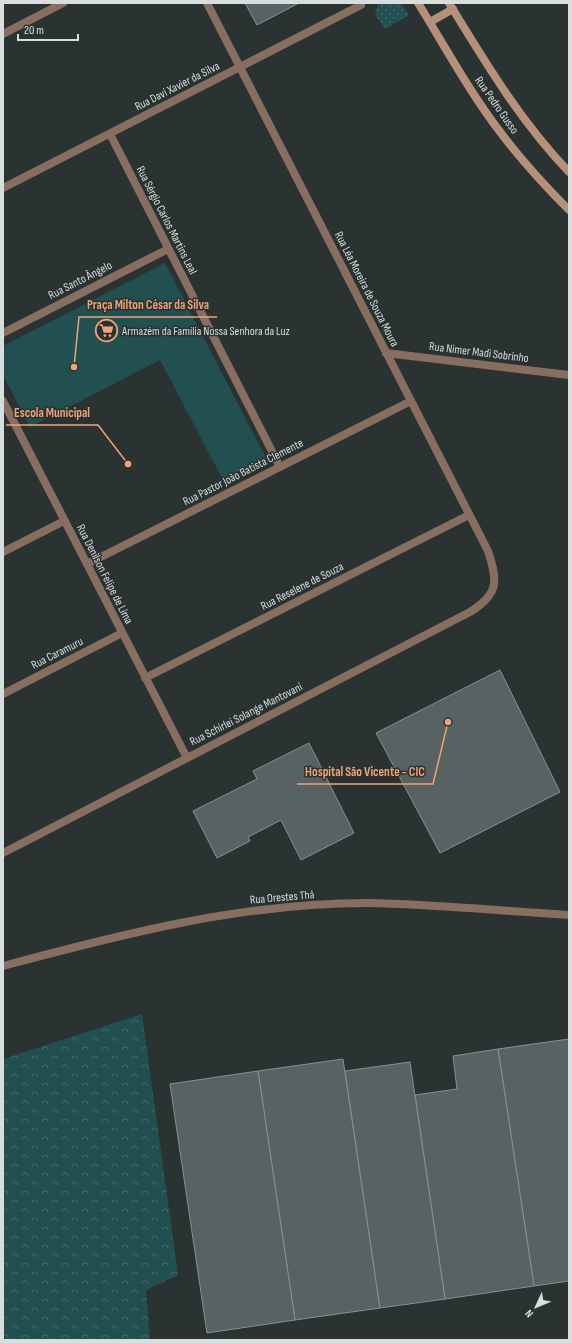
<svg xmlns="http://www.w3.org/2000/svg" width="572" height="1343" font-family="'Sofia Sans Condensed',sans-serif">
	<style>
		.grass { fill: url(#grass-dots) }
		.forest { fill: url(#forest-crowns) }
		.park { fill: #225050 }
		.building { fill: #596262; stroke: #889191 }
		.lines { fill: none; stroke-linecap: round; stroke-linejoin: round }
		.street { stroke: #876e61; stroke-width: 8 }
		.secondary { stroke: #b7907b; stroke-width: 8 }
		.labels { text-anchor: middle; stroke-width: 3; stroke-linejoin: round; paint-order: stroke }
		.street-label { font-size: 12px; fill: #d8dede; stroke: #2a3232 }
		.poi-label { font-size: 12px; fill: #d8dede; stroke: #2a3232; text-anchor: start }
		.leader { fill: none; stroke: #f0a278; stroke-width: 1.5 }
		.callout-dot { fill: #f0a278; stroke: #2a3232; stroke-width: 1.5 }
		.callout-label { font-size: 13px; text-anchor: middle; font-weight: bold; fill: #f0a278; stroke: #2a3232; stroke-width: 3; stroke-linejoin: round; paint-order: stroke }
	</style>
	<defs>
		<pattern id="grass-dots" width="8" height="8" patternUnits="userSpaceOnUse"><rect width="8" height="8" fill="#225050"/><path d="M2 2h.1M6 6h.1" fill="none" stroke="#416969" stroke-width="1.8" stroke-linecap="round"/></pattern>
		<pattern id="forest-crowns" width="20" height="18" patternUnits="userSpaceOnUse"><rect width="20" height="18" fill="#225050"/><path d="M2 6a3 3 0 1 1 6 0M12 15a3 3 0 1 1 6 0" fill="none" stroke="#416969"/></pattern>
	</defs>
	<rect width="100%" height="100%" fill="#2a3232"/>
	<path class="grass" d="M 378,3 L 401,3 L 409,15 L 385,29 L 375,14 Z"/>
	<path class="forest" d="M 142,1014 L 178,1275 L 146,1290 L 150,1340 L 3,1340 L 3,1059 Z"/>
	<path class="park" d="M 165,263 L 266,458 L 223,480 L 160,360 L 30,427 L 3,375 L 3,346 Z"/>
	<g class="building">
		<path d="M 245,3 L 299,3 L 257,25 Z"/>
		<path d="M 500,670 L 560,792 L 440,853 L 376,733 Z"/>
		<path d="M 309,743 L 354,833 L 301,860 L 281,820 L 248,837 L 250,841 L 217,858 L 193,811 L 257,779 L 253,771 Z"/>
		<path d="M 569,1039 L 569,1281 L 534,1286 L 498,1049 Z"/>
		<path d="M 498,1049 L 534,1286 L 445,1299 L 415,1095 L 457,1089 L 453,1056 Z"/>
		<path d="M 343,1059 L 380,1308 L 295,1320 L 258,1071 Z"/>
		<path d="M 410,1062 L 445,1299 L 380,1308 L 345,1071 Z"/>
		<path d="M 258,1071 L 295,1320 L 207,1333 L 170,1084 Z"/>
	</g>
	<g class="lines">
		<g class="street">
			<path d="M 3,34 L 63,3"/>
			<path d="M 110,134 L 280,467"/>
			<path d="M 3,188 L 361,5"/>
			<path d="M 3,333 L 168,249"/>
			<path d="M 386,353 L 569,375"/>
			<path d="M 3,401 L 187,758"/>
			<path d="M 3,552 L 64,521"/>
			<path d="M 87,564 L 411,401"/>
			<path d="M 145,678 L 469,515"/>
			<path d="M 3,694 L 122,633"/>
			<path d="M 3,853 L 470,612 C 499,594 498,581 488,551 L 207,3"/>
			<path d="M 3,966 C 122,934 243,903 366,903 C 434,904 502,911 569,915"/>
		</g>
		<g class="secondary">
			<path d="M 418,3 C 446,48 471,95 504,137 C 524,163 546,187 569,210"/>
			<path d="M 449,3 C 485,62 521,122 569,172"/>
			<path d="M 430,22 L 453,9"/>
		</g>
	</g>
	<defs>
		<symbol id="supermarket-ring" viewBox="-11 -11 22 22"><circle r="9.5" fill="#2a3232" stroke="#f0a278" stroke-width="1.5"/><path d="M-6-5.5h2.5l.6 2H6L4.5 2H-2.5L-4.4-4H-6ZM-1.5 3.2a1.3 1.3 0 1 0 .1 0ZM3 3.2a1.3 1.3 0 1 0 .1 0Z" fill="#f0a278"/></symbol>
	</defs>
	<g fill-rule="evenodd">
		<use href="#supermarket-ring" x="94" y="318" width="25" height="25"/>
	</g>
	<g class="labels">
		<g class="street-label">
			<text transform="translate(177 86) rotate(-27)" y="4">Rua Davi Xavier da Silva</text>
			<text transform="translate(497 105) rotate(55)" y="4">Rua Pedro Gusso</text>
			<text transform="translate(167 220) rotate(63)" y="4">Rua Sérgio Carlos Martins Leal</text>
			<text transform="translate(80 280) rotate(-27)" y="4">Rua Santo Ângelo</text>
			<text transform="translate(367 289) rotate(63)" y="4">Rua Léa Moreira de Souza Moura</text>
			<text transform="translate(479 352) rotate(7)" y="4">Rua Nimer Madi Sobrinho</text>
			<text transform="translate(243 472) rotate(-27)" y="4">Rua Pastor João Batista Clemente</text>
			<text transform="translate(105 574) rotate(63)" y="4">Rua Denilson Felipe de Lima</text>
			<text transform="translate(302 586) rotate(-27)" y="4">Rua Reselene de Souza</text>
			<text transform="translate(57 653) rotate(-27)" y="4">Rua Caramuru</text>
			<text transform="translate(246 714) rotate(-27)" y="4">Rua Schirlei Solange Mantovani</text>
			<text transform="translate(282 897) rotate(-5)" y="4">Rua Orestes Thá</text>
		</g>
		<g class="poi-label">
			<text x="122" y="335">Armazém da Família Nossa Senhora da Luz</text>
		</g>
	</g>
	<path class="leader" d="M74 367L79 317H217M128 464L98 425H6M448 722L433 784H297"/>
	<g class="callout-dot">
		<circle cx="74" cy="367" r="4"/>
		<circle cx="128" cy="464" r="4"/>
		<circle cx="448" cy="722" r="4"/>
	</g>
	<g class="callout-label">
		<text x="148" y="309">Praça Milton César da Silva</text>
		<text x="52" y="417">Escola Municipal</text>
		<text x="365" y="776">Hospital São Vicente - CIC</text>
	</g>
	<rect width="572" height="1343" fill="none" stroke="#d8dede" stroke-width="8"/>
	<g transform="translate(536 1307) rotate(226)" stroke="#2a3232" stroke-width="3" paint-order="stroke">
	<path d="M0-3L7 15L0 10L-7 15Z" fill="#d8dede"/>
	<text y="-6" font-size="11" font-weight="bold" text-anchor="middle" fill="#d8dede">N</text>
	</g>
	<path d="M18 34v6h60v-6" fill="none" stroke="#d8dede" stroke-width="2"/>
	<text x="24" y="34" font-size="12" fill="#d8dede" stroke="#2a3232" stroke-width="3" paint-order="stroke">20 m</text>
</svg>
